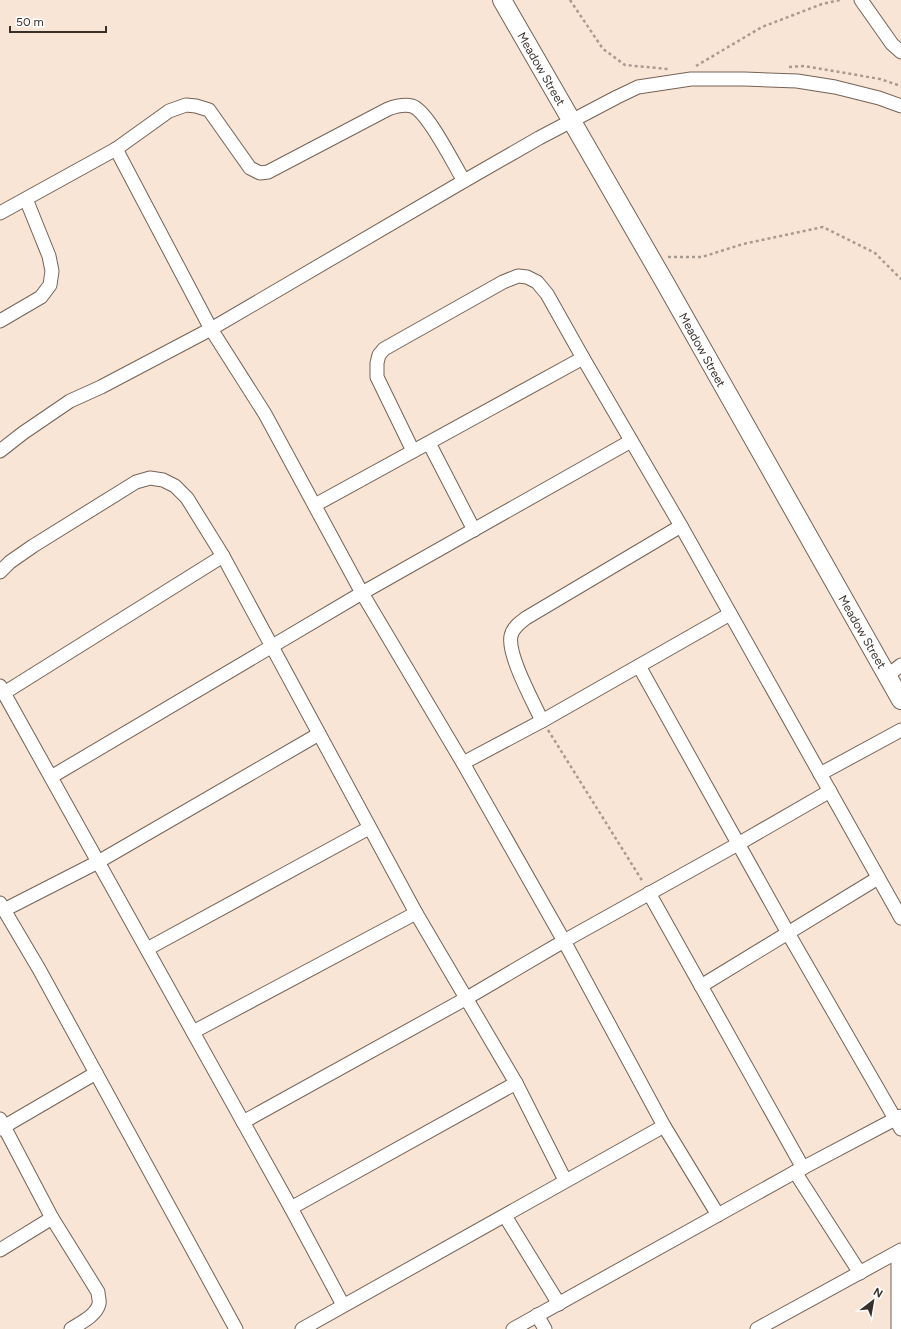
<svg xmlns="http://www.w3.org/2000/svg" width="901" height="1329" font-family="Figtree,sans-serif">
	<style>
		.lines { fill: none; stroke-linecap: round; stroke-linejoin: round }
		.street-casing { stroke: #746356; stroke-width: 15 }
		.secondary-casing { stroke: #746356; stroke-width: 20 }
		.path { stroke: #a99a8f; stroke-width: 2.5; stroke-dasharray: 3 3; stroke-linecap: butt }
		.street { stroke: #fff; stroke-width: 13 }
		.secondary { stroke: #fff; stroke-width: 18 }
		.labels { text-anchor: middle; stroke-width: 3.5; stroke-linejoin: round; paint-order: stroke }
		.street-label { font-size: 12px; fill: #372f2a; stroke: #fff }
	</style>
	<rect width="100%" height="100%" fill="#f9e5d6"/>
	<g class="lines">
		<defs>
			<g id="street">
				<path d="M 861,0 L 892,44 L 901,52"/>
				<path d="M 116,149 L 211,329 L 265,414 L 362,593 L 463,763 L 564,941 L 664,1126 L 718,1215"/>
				<path d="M 0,213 L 116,149 L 169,111 L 186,105 L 196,106 L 209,110 L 250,168 L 260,173 L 268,172 L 388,109 C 396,106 404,104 412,106 C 428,111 454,165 464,181"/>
				<path d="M 0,321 L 41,297 L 50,285 L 52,271 L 49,256 L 26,199"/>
				<path d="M 429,443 L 474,530"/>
				<path d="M 0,451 L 23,433 L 70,401 L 101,387 L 211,329 L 464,181 L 539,138 L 617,97 L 638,87 L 691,79 L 744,79 L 797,81 L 835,87 L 879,98 L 901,106"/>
				<path d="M 413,451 L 377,377 L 377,363 L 379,355 L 384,349 L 503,282 L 518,276 L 527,277 L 537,282 L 547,294 L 583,358 L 681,526 L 901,918"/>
				<path d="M 315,505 L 583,358"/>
				<path d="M 0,572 L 10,562 L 33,546 L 136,482 L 150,478 L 163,480 L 175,486 L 187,498 L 223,556 L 416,913 L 516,1083 L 565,1180"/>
				<path d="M 639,666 L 788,933 L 901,1129"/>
				<path d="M 887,676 L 901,665"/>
				<path d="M 0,686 L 291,1208 L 343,1305"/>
				<path d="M 4,693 L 223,556"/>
				<path d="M 542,721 C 534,703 507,655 511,636 C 513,627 520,623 526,618 L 681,526"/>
				<path d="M 463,763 L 542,721 L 730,614"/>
				<path d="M 820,774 L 901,730"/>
				<path d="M 51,777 L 362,593 L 631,441"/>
				<path d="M 649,893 L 803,1168"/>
				<path d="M 0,903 L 39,969 L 236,1329"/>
				<path d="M 4,910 L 98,862 L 319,734"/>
				<path d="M 147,949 L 369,828"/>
				<path d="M 701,986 L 878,878"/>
				<path d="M 193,1032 L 416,913"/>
				<path d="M 0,1119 L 52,1218 L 98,1292 C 98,1296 100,1301 99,1304 C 96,1316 80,1323 71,1329"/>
				<path d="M 243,1122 L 467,998 L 564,941 L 738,844 L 830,791"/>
				<path d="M 0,1129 L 96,1073"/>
				<path d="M 795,1172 L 860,1273"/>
				<path d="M 291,1208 L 516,1083"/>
				<path d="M 505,1216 L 559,1304"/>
				<path d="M 0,1250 L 52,1218"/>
				<path d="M 898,1252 L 898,1329"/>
				<path d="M 537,1315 L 545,1329"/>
				<path d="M 302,1329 L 664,1126"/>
				<path d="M 513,1329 L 795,1172 L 901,1116"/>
				<path d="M 757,1329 L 901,1250"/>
			</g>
			<path id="secondary" d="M 502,0 L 664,281 L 901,700"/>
		</defs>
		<use href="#street" class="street-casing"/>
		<use href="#secondary" class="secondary-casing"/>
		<g class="path">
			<path d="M 570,0 L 603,49 L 625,65 L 668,69"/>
			<path d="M 696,66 L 762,27 L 822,4 L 840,0"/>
			<path d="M 789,67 L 804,66 L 880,79 L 901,86"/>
			<path d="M 668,257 L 702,257 L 743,244 L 823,227 L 875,253 L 901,279"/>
			<path d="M 548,730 L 643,882"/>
		</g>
		<use href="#street" class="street"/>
		<use href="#secondary" class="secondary"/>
	</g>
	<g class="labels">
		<g class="street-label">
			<text transform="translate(541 69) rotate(60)" y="4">Meadow Street</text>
			<text transform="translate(702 350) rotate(61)" y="4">Meadow Street</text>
			<text transform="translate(862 632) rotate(60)" y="4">Meadow Street</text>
		</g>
	</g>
	<g transform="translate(873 1301) rotate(31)" stroke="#ffffff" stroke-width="3" paint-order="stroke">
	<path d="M0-3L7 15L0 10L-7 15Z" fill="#372f2a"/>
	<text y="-6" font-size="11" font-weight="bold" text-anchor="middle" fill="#372f2a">N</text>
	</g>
	<path d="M10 26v6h96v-6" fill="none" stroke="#372f2a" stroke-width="2"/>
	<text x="16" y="26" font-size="12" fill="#372f2a" stroke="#ffffff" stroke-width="3" paint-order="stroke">50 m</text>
</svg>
